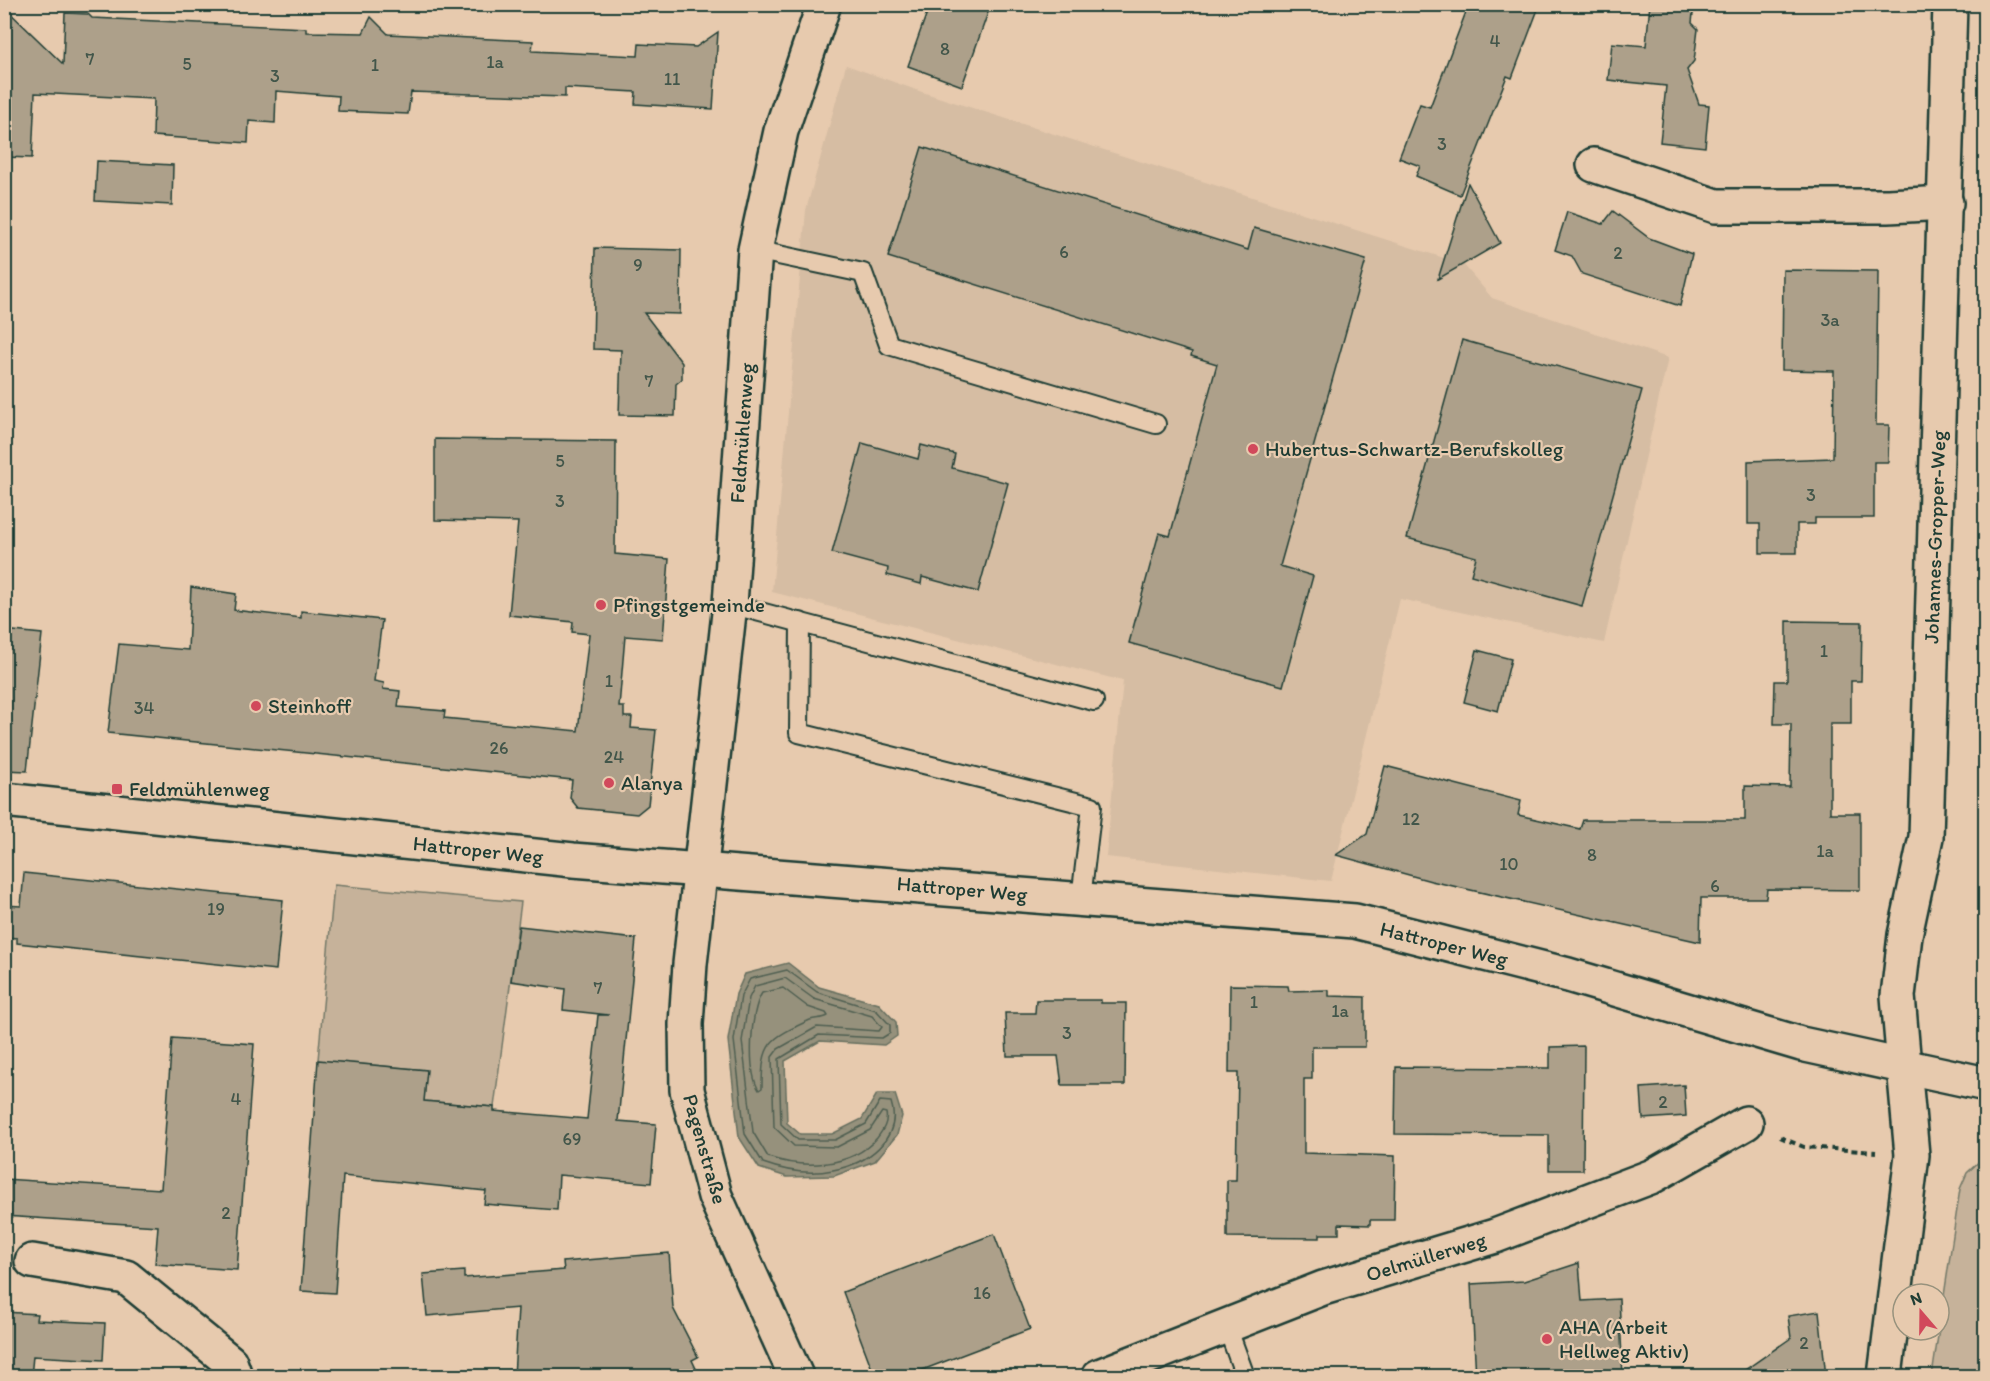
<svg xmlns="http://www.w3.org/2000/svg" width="1990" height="1381" font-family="Itim,sans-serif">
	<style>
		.built { fill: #d6bda3 }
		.green { fill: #c6b29a; stroke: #727867; stroke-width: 1.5 }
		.water { fill: #96917c; stroke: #666f5f; stroke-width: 1.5 }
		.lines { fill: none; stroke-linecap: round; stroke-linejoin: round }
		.shore { stroke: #4f5f51; stroke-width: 1.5 }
		.building { fill: #ada08a; stroke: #1f3d34; stroke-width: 1.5 }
		.lane-casing { stroke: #1f3d34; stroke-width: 22 }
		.street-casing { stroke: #1f3d34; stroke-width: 38 }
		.secondary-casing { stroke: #1f3d34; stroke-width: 38 }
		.path { stroke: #1f3d34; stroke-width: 4; stroke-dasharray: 6 4.5; stroke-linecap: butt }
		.lane { stroke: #e7caae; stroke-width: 18 }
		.street { stroke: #e7caae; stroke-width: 33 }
		.secondary { stroke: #e7caae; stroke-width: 33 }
		.poi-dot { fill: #d1495b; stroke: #e7caae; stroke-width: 2 }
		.labels { text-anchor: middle; stroke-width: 4.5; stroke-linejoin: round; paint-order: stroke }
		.number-label { font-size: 18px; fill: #42564a }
		.street-label { font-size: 21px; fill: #1f3d34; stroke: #e7caae }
		.poi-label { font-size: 21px; fill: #1f3d34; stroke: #e7caae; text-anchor: start }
	</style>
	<rect width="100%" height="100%" fill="#e7caae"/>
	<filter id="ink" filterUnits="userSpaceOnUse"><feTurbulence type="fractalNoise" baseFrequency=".0167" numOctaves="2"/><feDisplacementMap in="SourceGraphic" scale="12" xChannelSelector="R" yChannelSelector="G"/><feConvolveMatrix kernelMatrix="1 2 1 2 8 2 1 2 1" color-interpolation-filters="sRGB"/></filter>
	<g filter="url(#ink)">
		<path class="built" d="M 846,65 L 922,92 L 1463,264 L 1492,298 L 1668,358 L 1604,643 L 1400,599 L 1331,881 L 1106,857 L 1123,681 L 772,592 L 806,210 Z"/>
		<g class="green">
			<path d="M 334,885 L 521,902 L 494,1107 L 424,1101 L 426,1070 L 318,1060 Z"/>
			<path d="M 1985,1156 L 1985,1376 L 1932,1376 L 1960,1189 L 1967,1173 Z"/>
		</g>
		<path class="water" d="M 788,963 L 819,987 L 879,1004 L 896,1022 L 897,1036 L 884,1045 L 820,1041 L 785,1061 L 787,1123 L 800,1134 L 832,1134 L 862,1119 L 877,1094 L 895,1094 L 902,1116 L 897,1135 L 875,1161 L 834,1176 L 787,1177 L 759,1168 L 739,1137 L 728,1040 L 736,994 L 745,974 Z"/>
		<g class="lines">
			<g class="shore">
				<path d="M 787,970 L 817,992 L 876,1010 L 890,1025 L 890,1033 L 882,1038 L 819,1035 L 779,1059 L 781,1124 L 798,1140 L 835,1140 L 866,1124 L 880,1101 L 891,1102 C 903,1139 866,1164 833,1170 C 810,1175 785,1171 763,1163 L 745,1134 L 734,1040 L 741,996 L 750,979 Z"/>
				<path d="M 785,978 L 814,999 L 872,1016 L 882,1027 L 879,1031 L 817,1027 L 778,1049 L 772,1057 L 774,1127 L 794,1146 L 837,1147 L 870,1130 L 882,1112 L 886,1113 C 888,1123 883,1130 877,1138 C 851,1168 803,1169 768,1157 L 753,1132 L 742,1041 L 749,998 L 755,986 Z"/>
				<path d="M 783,988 L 808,1007 L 826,1013 L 828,1016 C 823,1019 816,1018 810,1020 C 768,1039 762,1043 762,1088 L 759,1090 C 747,1072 750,1011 762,993 Z"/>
			</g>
		</g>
		<g class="building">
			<path d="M 930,4 L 991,4 L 962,86 L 908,66 Z"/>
			<path d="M 1469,4 L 1540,4 L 1512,78 L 1507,76 L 1460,195 L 1416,176 L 1420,166 L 1399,158 L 1420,104 L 1430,107 Z"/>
			<path d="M 1650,4 L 1694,4 L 1692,23 L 1698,29 L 1694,61 L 1687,70 L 1699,104 L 1709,105 L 1705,147 L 1660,142 L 1666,86 L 1608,80 L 1612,43 L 1646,46 Z"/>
			<path d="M 4,7 L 63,64 L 65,13 L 88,14 L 92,18 L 306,28 L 306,32 L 363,33 L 371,17 L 388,34 L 533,41 L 532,51 L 638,56 L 639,44 L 696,47 L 718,32 L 713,109 L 635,104 L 636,92 L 565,88 L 565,97 L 411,92 L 408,114 L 338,111 L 339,96 L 276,91 L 275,123 L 249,121 L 248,143 L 153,136 L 154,99 L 35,93 L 32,158 L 4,157 Z"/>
			<path d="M 922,147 L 1248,250 L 1254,228 L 1366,260 L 1280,566 L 1313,576 L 1283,686 L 1129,643 L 1159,533 L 1170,536 L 1217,364 L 1191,356 L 1192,352 L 888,257 Z"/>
			<path d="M 97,161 L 173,165 L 172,205 L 95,201 Z"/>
			<path d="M 1468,183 L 1500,243 L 1438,279 Z"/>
			<path d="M 1613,211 L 1649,238 L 1692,254 L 1680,306 L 1582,274 L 1572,256 L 1555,250 L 1567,212 L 1603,224 Z"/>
			<path d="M 595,248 L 681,250 L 680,314 L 644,313 L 682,363 L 682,379 L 676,384 L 675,416 L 619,415 L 621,350 L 593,349 Z"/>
			<path d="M 1783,270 L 1878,271 L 1876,425 L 1889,425 L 1888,462 L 1874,462 L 1874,518 L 1815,518 L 1815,524 L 1797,524 L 1797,553 L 1760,553 L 1760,524 L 1748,524 L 1748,461 L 1833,458 L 1834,371 L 1782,370 Z"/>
			<path d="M 1462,340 L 1642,390 L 1582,606 L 1471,575 L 1476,557 L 1407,538 Z"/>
			<path d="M 435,439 L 616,441 L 615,554 L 669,559 L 663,639 L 625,636 L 619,707 L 624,707 L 624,717 L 632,717 L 631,728 L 656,730 L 648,805 L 637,814 L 578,808 L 570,798 L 572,780 L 108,733 L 119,644 L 188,650 L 191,587 L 236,594 L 234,610 L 301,618 L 301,611 L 382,620 L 374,681 L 384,683 L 383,689 L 400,691 L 398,707 L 445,711 L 444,718 L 578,731 L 589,634 L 572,632 L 573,622 L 509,615 L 518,522 L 435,520 Z"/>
			<path d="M 862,443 L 918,459 L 921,445 L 955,454 L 952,468 L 1008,483 L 978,592 L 922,577 L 921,584 L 887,575 L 888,568 L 832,553 Z"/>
			<path d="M 1787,621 L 1862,622 L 1861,681 L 1851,681 L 1851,724 L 1830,724 L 1830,813 L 1860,813 L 1860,890 L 1767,889 L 1766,898 L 1701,898 L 1700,942 L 1431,881 L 1336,855 L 1367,834 L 1385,766 L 1521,801 L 1518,815 L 1580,829 L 1583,820 L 1745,820 L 1745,786 L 1790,787 L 1791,724 L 1774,724 L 1775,681 L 1787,681 Z"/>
			<path d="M 4,630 L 42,634 L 27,771 L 4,770 Z"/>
			<path d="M 1477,650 L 1511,659 L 1498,711 L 1464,702 Z"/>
			<path d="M 24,873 L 283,900 L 276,970 L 17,943 L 17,938 L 4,937 L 4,905 L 21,906 Z"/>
			<path d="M 519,926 L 636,939 L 618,1121 L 656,1124 L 651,1183 L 559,1175 L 557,1210 L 484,1204 L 486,1191 L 343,1176 L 335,1293 L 301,1291 L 318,1060 L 427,1070 L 424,1101 L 494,1107 L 494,1111 L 587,1119 L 598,1015 L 609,1015 L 563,1010 L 565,989 L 511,981 Z"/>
			<path d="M 1230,985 L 1288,986 L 1289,991 L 1329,990 L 1329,996 L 1365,997 L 1365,1047 L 1312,1047 L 1312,1079 L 1304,1079 L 1304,1153 L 1395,1156 L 1394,1220 L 1370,1220 L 1370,1225 L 1339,1224 L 1339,1234 L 1320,1234 L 1320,1238 L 1227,1237 L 1227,1180 L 1236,1180 L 1238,1073 L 1229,1073 Z"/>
			<path d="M 1036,1000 L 1101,1000 L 1101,1003 L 1126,1003 L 1125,1085 L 1062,1085 L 1058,1056 L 1007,1056 L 1005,1013 L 1035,1013 Z"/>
			<path d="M 172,1038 L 254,1044 L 237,1270 L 155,1264 L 158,1226 L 4,1216 L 4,1179 L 161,1189 Z"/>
			<path d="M 1584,1046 L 1583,1170 L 1549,1170 L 1549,1135 L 1395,1134 L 1396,1067 L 1550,1068 L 1550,1047 Z"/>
			<path d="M 1684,1085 L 1686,1116 L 1643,1119 L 1641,1088 Z"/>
			<path d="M 994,1234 L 1030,1329 L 904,1377 L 875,1377 L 843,1292 Z"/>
			<path d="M 669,1253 L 673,1308 L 698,1357 L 692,1360 L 700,1377 L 514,1377 L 518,1308 L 427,1316 L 423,1274 L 464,1271 L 464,1278 L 564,1270 L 563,1262 Z"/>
			<path d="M 1579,1263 L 1582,1301 L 1619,1299 L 1623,1377 L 1476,1377 L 1471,1284 L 1524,1281 Z"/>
			<path d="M 1819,1311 L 1826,1377 L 1735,1377 L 1791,1338 L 1788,1316 Z"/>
			<path d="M 4,1312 L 37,1314 L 36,1320 L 105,1323 L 103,1360 L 33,1356 L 31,1377 L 4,1377 Z"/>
		</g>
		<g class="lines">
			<defs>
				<g id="lane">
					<path d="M 755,250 L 863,273 L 889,345 L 1156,424"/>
					<path d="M 730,604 L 1094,701"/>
					<path d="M 800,622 L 799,733 L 1092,806 L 1081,899"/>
					<path d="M 1226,1324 L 1245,1376"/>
				</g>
				<g id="street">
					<path d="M 1594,165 L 1716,206 L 1888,206 L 1946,203"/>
					<path d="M 1904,1066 L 1898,996 L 1905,935 L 1926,837 L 1950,4"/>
					<path d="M 32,1261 L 126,1277 L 230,1362 L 235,1376"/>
					<path d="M 796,1376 L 715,1196 L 687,1090 L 686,1024 L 690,964 L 730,604 L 755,250 L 781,131 L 824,4"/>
					<path d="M 1099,1376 L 1323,1288 L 1495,1236 L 1653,1176 L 1746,1123"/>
				</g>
				<g id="secondary">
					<path d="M 4,800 L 573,860 L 1355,921 L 1568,975 L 1801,1044 L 1986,1084"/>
					<path d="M 1885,1376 L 1912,1155 L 1904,1066"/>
				</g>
			</defs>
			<use href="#lane" class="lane-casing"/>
			<use href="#street" class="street-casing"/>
			<use href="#secondary" class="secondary-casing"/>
			<path class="path" d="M 1780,1137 L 1804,1147 L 1876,1152"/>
			<use href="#lane" class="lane"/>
			<use href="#street" class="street"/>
			<use href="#secondary" class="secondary"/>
		</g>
	</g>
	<g class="poi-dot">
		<circle cx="1253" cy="449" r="6"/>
		<circle cx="601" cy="605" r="6"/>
		<circle cx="256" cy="706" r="6"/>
		<circle cx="609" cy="783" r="6"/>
		<rect x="111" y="783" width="12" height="12" rx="3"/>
		<circle cx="1547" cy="1339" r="6"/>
	</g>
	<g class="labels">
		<g class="number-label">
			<text x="1495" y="47">4</text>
			<text x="945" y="55">8</text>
			<text x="90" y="65">7</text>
			<text x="495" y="68">1a</text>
			<text x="187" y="70">5</text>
			<text x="375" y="71">1</text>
			<text x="275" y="82">3</text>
			<text x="672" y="85">11</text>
			<text x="1442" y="150">3</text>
			<text x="1064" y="258">6</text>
			<text x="1618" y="259">2</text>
			<text x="638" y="271">9</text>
			<text x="1830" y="326">3a</text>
			<text x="649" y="387">7</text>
			<text x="560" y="467">5</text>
			<text x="1811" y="501">3</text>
			<text x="560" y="507">3</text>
			<text x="1824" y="657">1</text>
			<text x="609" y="687">1</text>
			<text x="144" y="714">34</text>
			<text x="499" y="754">26</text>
			<text x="614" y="763">24</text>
			<text x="1411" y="825">12</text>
			<text x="1825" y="857">1a</text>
			<text x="1592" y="861">8</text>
			<text x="1509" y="870">10</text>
			<text x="1715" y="892">6</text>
			<text x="216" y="915">19</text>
			<text x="598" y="994">7</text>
			<text x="1254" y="1008">1</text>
			<text x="1340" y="1017">1a</text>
			<text x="1067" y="1039">3</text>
			<text x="236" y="1105">4</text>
			<text x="1663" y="1108">2</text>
			<text x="572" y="1145">69</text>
			<text x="226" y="1219">2</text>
			<text x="982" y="1299">16</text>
			<text x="1804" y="1349">2</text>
		</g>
		<g class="street-label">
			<text transform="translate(742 433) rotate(-86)" y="7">Feldmühlenweg</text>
			<text transform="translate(1935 537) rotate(-88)" y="7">Johannes-Gropper-Weg</text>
			<text transform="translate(478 850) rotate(6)" y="7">Hattroper Weg</text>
			<text transform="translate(962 889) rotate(5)" y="7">Hattroper Weg</text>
			<text transform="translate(1444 944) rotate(14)" y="7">Hattroper Weg</text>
			<text transform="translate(705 1149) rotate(74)" y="7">Pagenstraße</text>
			<text transform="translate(1426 1257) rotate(-17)" y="7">Oelmüllerweg</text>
		</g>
		<g class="poi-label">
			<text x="1265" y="456">Hubertus-Schwartz-Berufskolleg</text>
			<text x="613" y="612">Pfingstgemeinde</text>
			<text x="268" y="713">Steinhoff</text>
			<text x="621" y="790">Alanya</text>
			<text x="129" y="796">Feldmühlenweg</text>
			<text x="1559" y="1334">AHA (Arbeit<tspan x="1559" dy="24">Hellweg Aktiv)</tspan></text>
		</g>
	</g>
	<rect width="1990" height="1381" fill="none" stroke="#e7caae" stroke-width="24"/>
	<rect x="12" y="12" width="1966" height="1357" fill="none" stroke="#1f3d34" stroke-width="2" filter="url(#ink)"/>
	<g transform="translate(1921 1312) rotate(340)"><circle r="28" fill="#e7caae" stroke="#97927d" stroke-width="1.5"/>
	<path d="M0-4.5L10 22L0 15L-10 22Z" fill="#d1495b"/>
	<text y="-9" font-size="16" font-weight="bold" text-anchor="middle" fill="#1f3d34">N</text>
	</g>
</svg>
